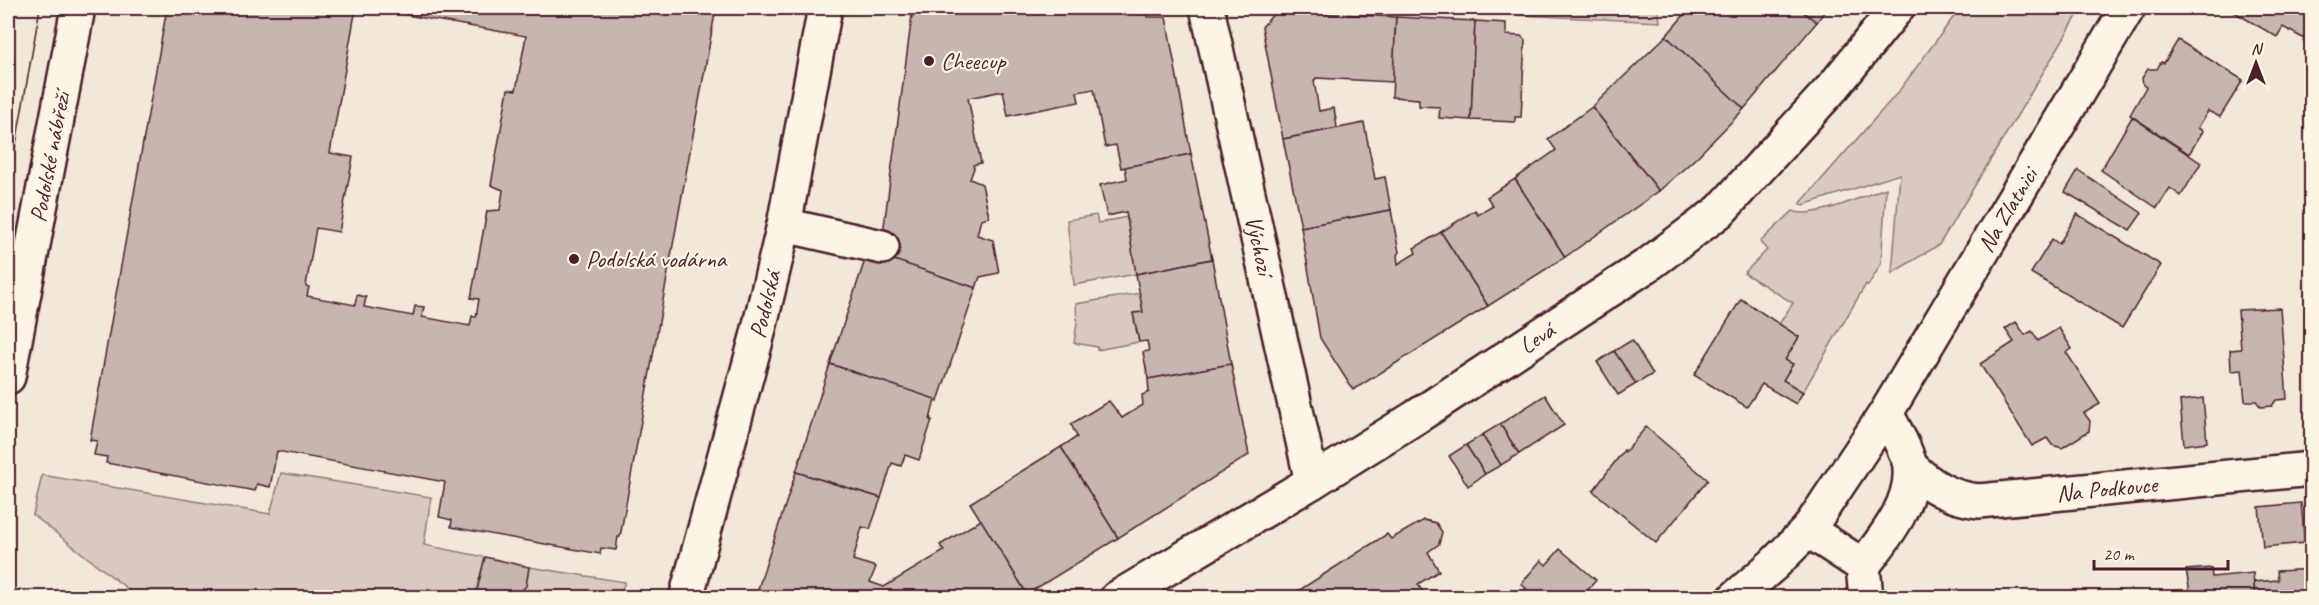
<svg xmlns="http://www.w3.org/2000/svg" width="2319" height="605" font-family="Caveat,sans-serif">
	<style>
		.green { fill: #d8cac0; stroke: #917476; stroke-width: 1.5 }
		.building { fill: #c7b6af; stroke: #4a1f2b; stroke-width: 1.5 }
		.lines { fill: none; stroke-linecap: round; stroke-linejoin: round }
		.minor-casing { stroke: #4a1f2b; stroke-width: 38 }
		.major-casing { stroke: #4a1f2b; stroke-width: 38 }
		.minor { stroke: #fcf5e5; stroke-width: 33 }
		.major { stroke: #fcf5e5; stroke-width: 33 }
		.tram { stroke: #4a1f2b; stroke-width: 1.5 }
		.poi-dot { fill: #4a1f2b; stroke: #fcf5e5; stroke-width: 2 }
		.labels { text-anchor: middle; stroke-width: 4.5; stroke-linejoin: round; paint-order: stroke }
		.poi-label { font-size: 24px; fill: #4a1f2b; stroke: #fcf5e5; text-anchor: start }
		.street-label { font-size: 24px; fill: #4a1f2b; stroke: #fcf5e5 }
	</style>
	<rect width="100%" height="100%" fill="#f1e8da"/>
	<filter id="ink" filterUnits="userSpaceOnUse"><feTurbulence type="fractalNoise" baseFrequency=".0167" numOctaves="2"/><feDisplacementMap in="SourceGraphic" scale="12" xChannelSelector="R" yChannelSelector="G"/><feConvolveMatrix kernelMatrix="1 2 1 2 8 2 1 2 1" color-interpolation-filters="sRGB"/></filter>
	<g filter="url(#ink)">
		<g class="green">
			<path d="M 1521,8 L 1658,8 L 1660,22 L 1520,15 Z"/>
			<path d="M 1960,8 L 2082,8 L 1939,245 L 1892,273 L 1900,174 L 1803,205 L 1800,204 L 1899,91 Z"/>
			<path d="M 1886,188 L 1881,264 L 1868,286 L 1866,284 L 1803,392 L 1783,380 L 1792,365 L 1785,360 L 1799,337 L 1779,324 L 1793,303 L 1744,273 L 1767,250 L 1760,242 L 1793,211 C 1813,220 1865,195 1886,188 Z"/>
			<path d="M 1096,215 L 1098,223 L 1127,217 L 1136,274 L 1074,285 L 1067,220 Z"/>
			<path d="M 1140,293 L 1143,312 L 1133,314 L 1139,342 L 1097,350 L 1097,347 L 1074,343 L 1077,323 L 1076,304 Z"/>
			<path d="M 281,473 L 431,497 L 424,545 L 485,557 L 475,597 L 138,597 L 33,515 L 42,475 L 270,514 Z"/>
			<path d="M 529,567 L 625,582 L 619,597 L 514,598 L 526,586 Z"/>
		</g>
		<g class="building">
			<path d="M 167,8 L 356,8 L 330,153 L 353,157 L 339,232 L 316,228 L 306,286 L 309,287 L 307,296 L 355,305 L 357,295 L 366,297 L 364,307 L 413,316 L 415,306 L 424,307 L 422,317 L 470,326 L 472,316 L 476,317 L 479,299 L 471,298 L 487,211 L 500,210 L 503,190 L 491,185 L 508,89 L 516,90 L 526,36 L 367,8 L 716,8 L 620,537 L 618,537 L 616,550 L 601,548 L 600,554 L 451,527 L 452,520 L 439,517 L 445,482 L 277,451 L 270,487 L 257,484 L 255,491 L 106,463 L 107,457 L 94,455 L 97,441 L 90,440 Z"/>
			<path d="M 913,8 L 1149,8 L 1148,17 L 1166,17 L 1191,154 L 1121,168 L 1116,145 L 1105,147 L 1094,89 L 1077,92 L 1079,102 L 1008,116 L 1003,91 L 968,98 L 981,163 L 973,165 L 974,168 L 970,179 L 982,184 L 989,217 L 981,219 L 977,235 L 993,240 L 999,273 L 980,277 L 976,288 L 880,256 Z"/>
			<path d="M 1690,8 L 1798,8 L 1817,22 L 1744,109 L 1666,36 Z"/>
			<path d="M 1798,8 L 1827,8 L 1817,22 Z"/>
			<path d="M 2227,8 L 2306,8 L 2312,11 L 2312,39 L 2310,42 L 2283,27 L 2277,37 Z"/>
			<path d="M 1276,11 L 1396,17 L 1393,82 L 1316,78 L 1314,81 L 1319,111 L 1334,108 L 1337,128 L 1283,139 L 1262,27 Z"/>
			<path d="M 1396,17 L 1475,21 L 1471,120 L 1439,118 L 1440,107 L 1419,106 L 1419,99 L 1392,97 Z"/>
			<path d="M 1475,21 L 1506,23 L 1506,35 L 1521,36 L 1525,40 L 1521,117 L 1515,117 L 1515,122 L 1471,120 Z"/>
			<path d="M 1666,36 L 1744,109 L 1697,157 L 1659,191 L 1592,107 Z"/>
			<path d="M 2178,40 L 2243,80 L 2220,117 L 2208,111 L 2198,128 L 2203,131 L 2189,154 L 2130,115 L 2146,87 L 2143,85 L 2142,78 L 2148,69 L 2157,69 L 2161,62 L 2164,63 Z"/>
			<path d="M 1592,107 L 1659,191 L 1565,257 L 1515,179 L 1556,150 L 1548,139 Z"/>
			<path d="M 2132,117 L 2201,163 L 2181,196 L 2170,188 L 2157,208 L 2101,170 Z"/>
			<path d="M 1364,123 L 1375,179 L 1385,177 L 1391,210 L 1301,227 L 1283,139 Z"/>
			<path d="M 1191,154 L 1212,259 L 1136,274 L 1126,212 L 1107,216 L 1100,185 L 1127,179 L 1125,167 Z"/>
			<path d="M 2078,170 L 2142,213 L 2130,230 L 2065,192 Z"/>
			<path d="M 1515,179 L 1565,257 L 1488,306 L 1441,232 L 1475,210 L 1478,215 L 1493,206 L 1487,197 Z"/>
			<path d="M 1391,210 L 1399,252 L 1397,255 L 1398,264 L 1416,253 L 1414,248 L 1441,232 L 1488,306 L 1353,390 L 1320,338 L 1301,227 Z"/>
			<path d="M 2077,214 L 2161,265 L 2122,328 L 2031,273 L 2052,239 L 2059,244 Z"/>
			<path d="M 868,251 L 976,288 L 938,401 L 830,364 Z"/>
			<path d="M 1212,259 L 1231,364 L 1148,379 L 1143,352 L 1149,351 L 1147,341 L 1139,342 L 1133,313 L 1143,312 L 1136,274 Z"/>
			<path d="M 1741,299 L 1799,337 L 1785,360 L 1793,364 L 1783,380 L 1803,392 L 1796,404 L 1762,384 L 1747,407 L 1694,375 Z"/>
			<path d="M 2280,308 L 2287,399 L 2276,400 L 2272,406 L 2261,407 L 2256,401 L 2245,401 L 2242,370 L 2231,371 L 2230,350 L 2241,349 L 2238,310 Z"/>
			<path d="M 2016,322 L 2025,335 L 2032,331 L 2038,341 L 2059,328 L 2072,349 L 2066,352 L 2100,404 L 2084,413 L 2090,421 L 2089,431 L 2062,448 L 2052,445 L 2047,438 L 2032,446 L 1980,364 L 2014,342 L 2005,329 Z"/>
			<path d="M 1632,340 L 1653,374 L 1636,384 L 1614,351 Z"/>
			<path d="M 1614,351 L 1636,384 L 1618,395 L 1597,362 Z"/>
			<path d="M 830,364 L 935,399 L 930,420 L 932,420 L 919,460 L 905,455 L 901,466 L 892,463 L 881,498 L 796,472 Z"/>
			<path d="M 1231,364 L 1249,455 L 1118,538 L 1061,447 L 1077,437 L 1071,424 L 1109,401 L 1122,418 L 1143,405 L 1142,395 L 1149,392 L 1148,379 Z"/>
			<path d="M 1545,395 L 1564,425 L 1519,454 L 1500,424 Z"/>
			<path d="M 2203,398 L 2207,442 L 2184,445 L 2180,401 Z"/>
			<path d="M 1500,424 L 1519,454 L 1501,465 L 1482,435 Z"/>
			<path d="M 1646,427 L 1708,480 L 1656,543 L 1593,491 L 1624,450 L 1625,452 Z"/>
			<path d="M 1482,435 L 1501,465 L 1485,474 L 1466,445 Z"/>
			<path d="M 1466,445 L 1485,474 L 1468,486 L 1449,456 Z"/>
			<path d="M 1061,447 L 1118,538 L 1027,594 L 970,503 Z"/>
			<path d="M 796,472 L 881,498 L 870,529 L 862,527 L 853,560 L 876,567 L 870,582 L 884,587 L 944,551 L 940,545 L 981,520 L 1027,594 L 1022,598 L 755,598 Z"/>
			<path d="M 2301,503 L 2305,543 L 2263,547 L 2259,507 Z"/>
			<path d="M 1424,520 L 1436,523 L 1442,532 L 1439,544 L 1428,552 L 1439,571 L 1418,584 L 1426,598 L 1287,598 L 1387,534 L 1391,539 Z"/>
			<path d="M 1560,549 L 1596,580 L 1587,591 L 1595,598 L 1518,598 L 1526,588 L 1521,584 L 1541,560 L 1546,565 Z"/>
			<path d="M 485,557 L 529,567 L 526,586 L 514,598 L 475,598 Z"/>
			<path d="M 2211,568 L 2212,577 L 2253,573 L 2255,598 L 2191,598 L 2186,570 Z"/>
			<path d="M 2312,569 L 2312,598 L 2255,598 L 2254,582 L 2278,580 L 2277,571 Z"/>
		</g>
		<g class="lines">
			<defs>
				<g id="minor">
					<path id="s1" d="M 1207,8 L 1312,482"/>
					<path d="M 784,225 L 882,247"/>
					<path id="s2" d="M 1911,467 C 1931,487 1951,498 1979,501 L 2312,469"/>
					<path d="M 1808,530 L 1863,566 L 1866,598"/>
					<path d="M 1863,566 C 1883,539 1913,505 1910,468 C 1910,457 1892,425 1886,413"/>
					<path id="s3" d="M 686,598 L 757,337 L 784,225 L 825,8"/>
					<path id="s4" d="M 1117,598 L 1312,482 L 1416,417 L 1649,264 L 1720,211 L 1834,86 L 1897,8"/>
					<path id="s5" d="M 1735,598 L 1773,565 L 1808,530 L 1886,413 L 2128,8"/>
				</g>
				<g id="major">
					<path id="s6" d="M 8,377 L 78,8"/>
				</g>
			</defs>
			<use href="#minor" class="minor-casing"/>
			<use href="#major" class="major-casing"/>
			<use href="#minor" class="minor"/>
			<use href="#major" class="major"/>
			<path class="tram" d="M 8,189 L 40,8"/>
		</g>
	</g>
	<g class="poi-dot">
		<circle cx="929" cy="61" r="6"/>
		<circle cx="574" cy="259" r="6"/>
	</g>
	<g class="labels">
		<g class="poi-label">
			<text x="941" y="69">Cheecup</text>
			<text x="586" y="267">Podolská vodárna</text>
		</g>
		<g class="street-label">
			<text dy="8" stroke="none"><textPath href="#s6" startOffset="224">Podolské nábřeží</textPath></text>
			<text dy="8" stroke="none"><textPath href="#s5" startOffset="477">Na Zlatnici</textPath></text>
			<text dy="8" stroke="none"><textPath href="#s1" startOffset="243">Výchozí</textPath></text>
			<text dy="8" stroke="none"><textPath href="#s3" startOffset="304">Podolská</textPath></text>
			<text dy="8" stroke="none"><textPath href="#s4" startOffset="494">Levá</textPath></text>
			<text dy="8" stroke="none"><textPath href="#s2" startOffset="206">Na Podkovce</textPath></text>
		</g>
	</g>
	<rect width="2319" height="605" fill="none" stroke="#fcf5e5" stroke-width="30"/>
	<rect x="15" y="15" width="2289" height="575" fill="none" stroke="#4a1f2b" stroke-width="2" filter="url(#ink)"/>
	<g transform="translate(2256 63)" stroke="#fcf5e5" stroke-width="4.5" paint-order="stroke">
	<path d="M0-4.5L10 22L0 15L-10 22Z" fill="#4a1f2b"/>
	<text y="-9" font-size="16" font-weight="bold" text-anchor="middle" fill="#4a1f2b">N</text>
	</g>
	<path d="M2094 560v9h134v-9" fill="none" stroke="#4a1f2b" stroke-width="3"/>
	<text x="2103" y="560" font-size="18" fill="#4a1f2b" stroke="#fcf5e5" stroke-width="4.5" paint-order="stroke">20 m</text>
</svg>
